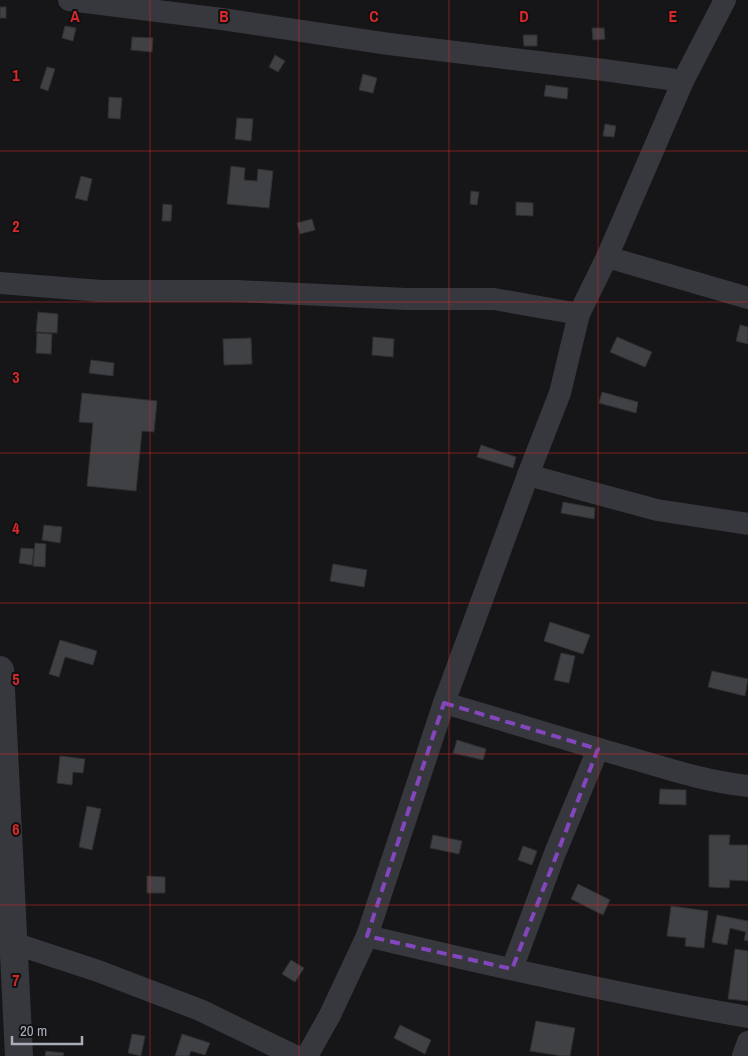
<svg xmlns="http://www.w3.org/2000/svg" width="748" height="1056" font-family="'Archivo Narrow',sans-serif">
	<style>
		.building { fill: #404145; stroke: #303034 }
		.lines { fill: none; stroke-linecap: round; stroke-linejoin: round }
		.minor { stroke: #37383d; stroke-width: 22 }
		.tertiary { stroke: #37383d; stroke-width: 28 }
		.marked { fill: none; stroke: #8446be; stroke-width: 4; stroke-dasharray: 10 6; stroke-linejoin: round }
		.grid { fill: none; stroke: #d62828; stroke-width: 1; stroke-opacity: 0.55 }
		.grid-label { font-size: 16px; text-anchor: middle; font-weight: bold; fill: #d62828; stroke: #111113; stroke-width: 4; stroke-linejoin: round; paint-order: stroke }
	</style>
	<rect width="100%" height="100%" fill="#161618"/>
	<g class="building">
		<rect x="0" y="7" width="6" height="11"/>
		<path d="M 65,26 L 76,28 L 73,41 L 62,38 Z"/>
		<path d="M 592,28 L 604,28 L 605,39 L 593,40 Z"/>
		<path d="M 523,35 L 537,35 L 537,46 L 524,46 Z"/>
		<path d="M 132,37 L 153,38 L 152,52 L 131,50 Z"/>
		<path d="M 275,55 L 285,61 L 278,72 L 269,67 Z"/>
		<path d="M 47,67 L 55,69 L 48,91 L 40,88 Z"/>
		<path d="M 363,74 L 377,78 L 373,93 L 359,90 Z"/>
		<path d="M 546,85 L 568,88 L 567,99 L 544,96 Z"/>
		<path d="M 109,97 L 122,98 L 120,119 L 108,118 Z"/>
		<path d="M 237,118 L 253,119 L 251,141 L 235,139 Z"/>
		<path d="M 605,124 L 616,126 L 614,137 L 603,136 Z"/>
		<path d="M 231,166 L 245,168 L 244,180 L 257,181 L 258,169 L 273,171 L 269,208 L 227,204 Z"/>
		<path d="M 81,176 L 92,179 L 87,201 L 75,198 Z"/>
		<path d="M 471,191 L 479,192 L 477,205 L 470,204 Z"/>
		<path d="M 516,202 L 533,203 L 533,216 L 516,215 Z"/>
		<path d="M 163,204 L 172,205 L 171,221 L 162,221 Z"/>
		<path d="M 312,219 L 315,230 L 300,234 L 297,223 Z"/>
		<path d="M 38,312 L 58,314 L 57,333 L 36,332 Z"/>
		<path d="M 740,325 L 748,327 L 748,344 L 736,341 Z"/>
		<path d="M 37,333 L 52,334 L 51,354 L 36,353 Z"/>
		<path d="M 373,337 L 394,339 L 393,357 L 372,355 Z"/>
		<path d="M 617,337 L 652,352 L 645,367 L 610,352 Z"/>
		<path d="M 251,338 L 252,364 L 224,365 L 223,339 Z"/>
		<path d="M 91,360 L 114,363 L 113,376 L 89,373 Z"/>
		<path d="M 602,392 L 638,402 L 636,413 L 599,403 Z"/>
		<path d="M 82,393 L 157,401 L 154,432 L 142,431 L 136,491 L 87,486 L 93,423 L 79,422 Z"/>
		<path d="M 481,445 L 516,457 L 513,468 L 477,457 Z"/>
		<path d="M 563,502 L 595,508 L 594,519 L 561,513 Z"/>
		<path d="M 44,525 L 62,527 L 60,543 L 42,540 Z"/>
		<path d="M 35,543 L 46,544 L 45,567 L 33,566 Z"/>
		<path d="M 21,548 L 34,549 L 32,565 L 19,563 Z"/>
		<path d="M 333,564 L 367,570 L 364,587 L 330,581 Z"/>
		<path d="M 550,622 L 590,635 L 583,654 L 544,641 Z"/>
		<path d="M 60,640 L 97,651 L 93,665 L 65,657 L 59,677 L 49,674 Z"/>
		<path d="M 561,653 L 575,656 L 569,683 L 554,680 Z"/>
		<path d="M 712,671 L 748,679 L 745,696 L 708,687 Z"/>
		<path d="M 457,740 L 486,749 L 483,760 L 453,753 Z"/>
		<path d="M 60,756 L 85,759 L 83,773 L 73,772 L 72,785 L 57,783 Z"/>
		<path d="M 660,789 L 686,790 L 686,805 L 659,804 Z"/>
		<path d="M 87,806 L 101,809 L 92,850 L 79,847 Z"/>
		<path d="M 433,835 L 462,841 L 459,854 L 430,848 Z"/>
		<path d="M 709,835 L 730,835 L 729,845 L 748,845 L 748,881 L 730,880 L 729,888 L 709,887 Z"/>
		<path d="M 523,846 L 537,851 L 532,865 L 518,860 Z"/>
		<path d="M 147,876 L 165,877 L 165,893 L 147,893 Z"/>
		<path d="M 578,884 L 610,900 L 603,915 L 571,899 Z"/>
		<path d="M 671,906 L 708,911 L 704,948 L 685,946 L 686,938 L 667,936 Z"/>
		<path d="M 717,915 L 748,921 L 748,941 L 744,940 L 746,932 L 730,928 L 727,945 L 712,942 Z"/>
		<path d="M 735,949 L 748,951 L 748,1001 L 728,999 Z"/>
		<path d="M 291,960 L 304,968 L 295,982 L 282,974 Z"/>
		<path d="M 536,1021 L 575,1028 L 570,1056 L 562,1056 L 530,1051 Z"/>
		<path d="M 400,1025 L 431,1040 L 425,1054 L 394,1038 Z"/>
		<path d="M 132,1034 L 145,1036 L 141,1056 L 128,1053 Z"/>
		<path d="M 182,1034 L 210,1043 L 205,1055 L 191,1051 L 189,1056 L 175,1056 Z"/>
		<path d="M 46,1051 L 64,1053 L 63,1056 L 45,1056 Z"/>
	</g>
	<g class="lines">
		<g class="minor">
			<path d="M 69,0 L 222,19 L 389,44 L 604,70 L 683,81"/>
			<path d="M 607,257 L 748,298"/>
			<path d="M 0,283 L 101,291 L 237,291 L 406,299 L 494,299 L 579,314"/>
			<path d="M 528,475 L 657,510 L 748,524"/>
			<path d="M 444,703 C 507,721 570,741 634,759 C 671,770 709,782 748,786"/>
			<path d="M 367,936 C 493,966 620,995 748,1017"/>
			<path d="M 13,943 L 98,971 L 200,1010 L 295,1056"/>
			<path d="M 512,969 L 555,853 L 598,749"/>
			<path d="M 307,1056 L 330,1015 L 367,936 L 444,703 L 528,475 L 560,393 L 579,314 L 607,257 L 683,81 L 725,0"/>
			<path d="M 743,1056 L 748,1042"/>
		</g>
		<path class="tertiary" d="M 0,670 L 19,1056"/>
	</g>
	<path class="marked" d="M 444,703 L 598,749 L 512,969 L 367,936 Z"/>
	<path class="grid" d="M 150,0 L 150,1056M 299,0 L 299,1056M 449,0 L 449,1056M 598,0 L 598,1056M 0,151 L 748,151M 0,302 L 748,302M 0,453 L 748,453M 0,603 L 748,603M 0,754 L 748,754M 0,905 L 748,905"/>
	<g class="grid-label">
		<text x="75" y="22">A</text>
		<text x="224" y="22">B</text>
		<text x="374" y="22">C</text>
		<text x="524" y="22">D</text>
		<text x="673" y="22">E</text>
		<text x="16" y="81">1</text>
		<text x="16" y="232">2</text>
		<text x="16" y="383">3</text>
		<text x="16" y="534">4</text>
		<text x="16" y="685">5</text>
		<text x="16" y="835">6</text>
		<text x="16" y="986">7</text>
	</g>
	<path d="M12 1036v8h70v-8" fill="none" stroke="#a8adb8" stroke-width="2.5"/>
	<text x="20" y="1036" font-size="15" fill="#a8adb8" stroke="#111113" stroke-width="4" paint-order="stroke">20 m</text>
</svg>
